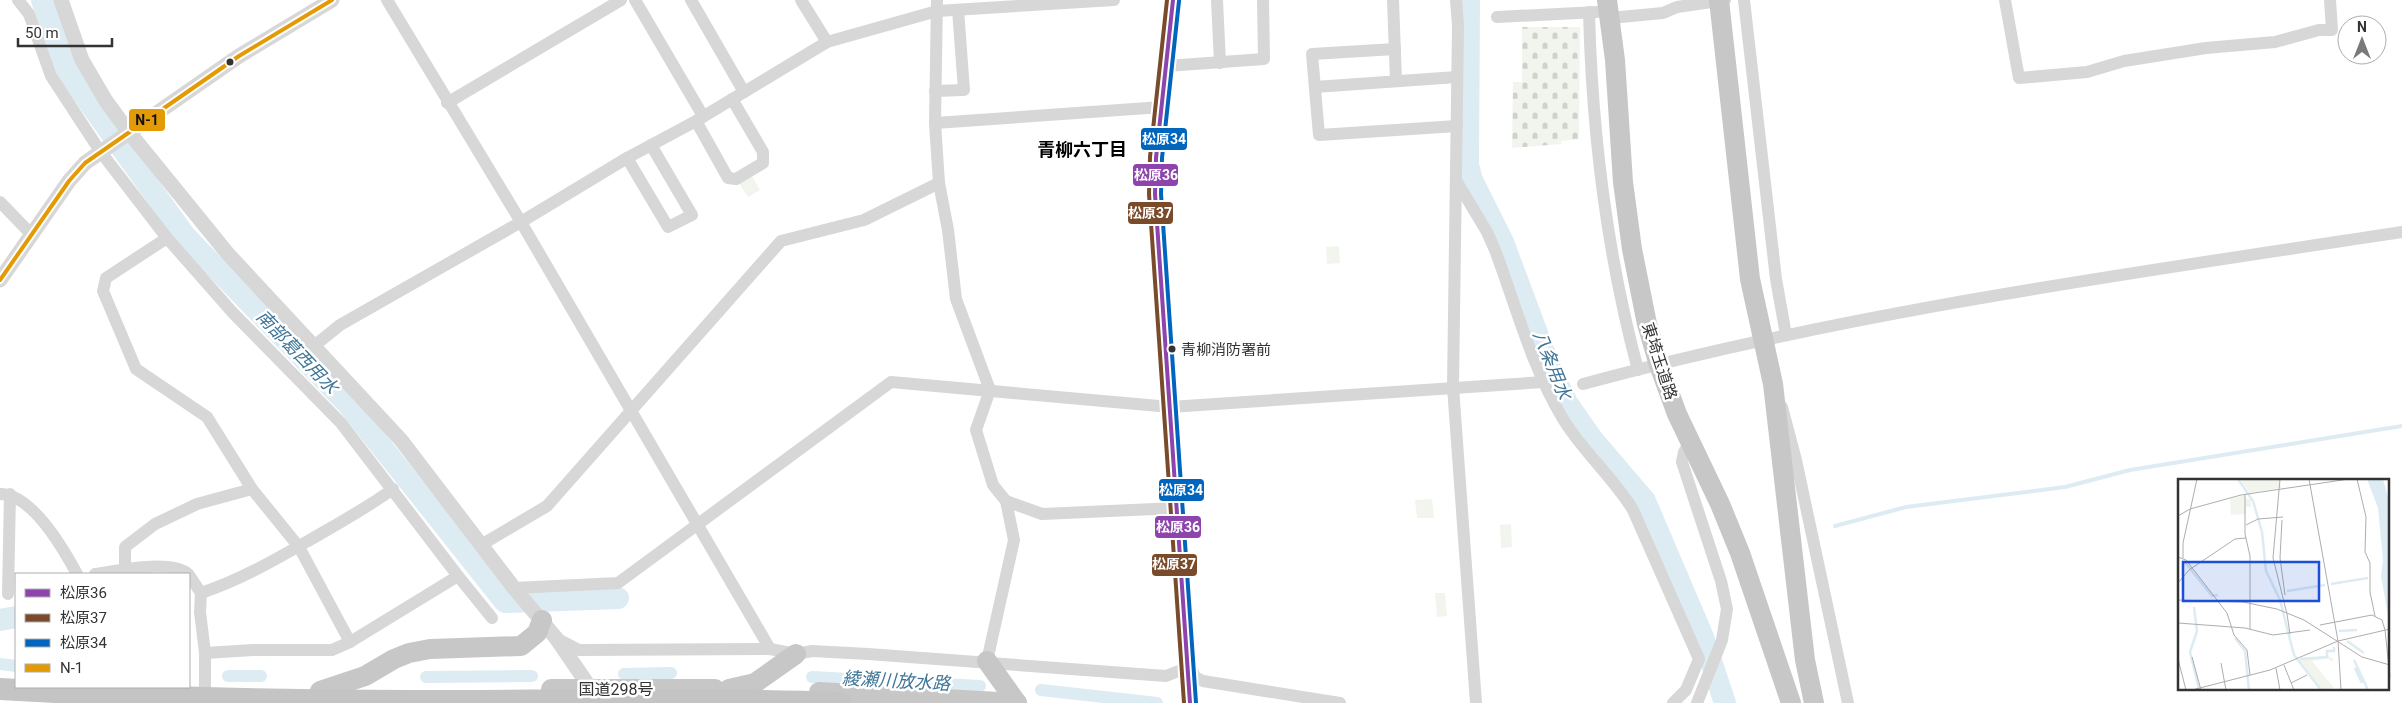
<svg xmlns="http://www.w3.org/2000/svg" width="2402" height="703" font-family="Roboto,'Noto Sans JP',sans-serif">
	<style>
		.green { fill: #f1f5ed }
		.cemetery { fill: url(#cemetery-stones) }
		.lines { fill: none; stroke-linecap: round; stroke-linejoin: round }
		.stream { stroke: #ddebf3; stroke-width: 4 }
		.canal { stroke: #ddebf3; stroke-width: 12 }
		.river { stroke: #ddebf3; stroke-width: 22 }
		.minor { stroke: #d7d7d7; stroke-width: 12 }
		.tertiary { stroke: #d7d7d7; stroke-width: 15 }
		.trunk { stroke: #c7c7c7; stroke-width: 20 }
		.motorway-bridge { stroke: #c4c4c4; stroke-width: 22 }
		.bus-1-casing { stroke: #fff; stroke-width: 8 }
		.bus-2-casing { stroke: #fff; stroke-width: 8 }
		.bus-3-casing { stroke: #fff; stroke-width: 8 }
		.bus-4-casing { stroke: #fff; stroke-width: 8 }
		.bus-1 { stroke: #8e44ad; stroke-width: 4 }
		.bus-2 { stroke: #7a4b2a; stroke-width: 4 }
		.bus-3 { stroke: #0065bd; stroke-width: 4 }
		.bus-4 { stroke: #e39a05; stroke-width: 4 }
		.bus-dot { fill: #333; stroke: #fff; stroke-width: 2 }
		.labels { text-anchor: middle; stroke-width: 5; stroke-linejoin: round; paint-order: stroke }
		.bus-label { font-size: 15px; fill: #333; stroke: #fff; text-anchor: start }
		.street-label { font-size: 16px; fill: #333; stroke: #fff }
		.neighbourhood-label { font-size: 18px; font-weight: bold; fill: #000; stroke: #fff }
		.water-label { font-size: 18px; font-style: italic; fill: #3f7597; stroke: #fff }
		.inset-river { fill: none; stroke: #ddebf3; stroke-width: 2.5 }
		.inset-road { fill: none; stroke: #adadad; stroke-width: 1 }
		.view { fill: #1d4ed8; fill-opacity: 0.15; stroke: #1d4ed8; stroke-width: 2.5 }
		.inset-edge { fill: none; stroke: #333; stroke-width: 2.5 }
		.line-badge { stroke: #fff; stroke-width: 2 }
		.badge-label { font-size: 14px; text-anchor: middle; font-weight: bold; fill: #fff }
		.pale-badge-label { font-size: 14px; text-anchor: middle; font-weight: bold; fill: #111 }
	</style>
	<defs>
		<pattern id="cemetery-stones" width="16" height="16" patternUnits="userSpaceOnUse" patternTransform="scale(1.25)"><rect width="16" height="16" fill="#f1f5ed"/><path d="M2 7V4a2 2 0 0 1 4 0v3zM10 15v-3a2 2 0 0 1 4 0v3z" fill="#cfd2cc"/></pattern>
	</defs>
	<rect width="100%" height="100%" fill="#fff"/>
	<g class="green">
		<path d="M 750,173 L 760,190 L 748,197 L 738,181 Z"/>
		<path d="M 1339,246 L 1340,263 L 1327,264 L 1326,247 Z"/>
		<path d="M 1432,499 L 1434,518 L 1417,518 L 1415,500 Z"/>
		<path d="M 1511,524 L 1512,547 L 1501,548 L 1500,525 Z"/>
		<path d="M 1435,593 L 1445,593 L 1447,616 L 1437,617 Z"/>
	</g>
	<path class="cemetery" d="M 1522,27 L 1580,27 L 1579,139 L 1561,141 L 1561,144 L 1512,148 L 1513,82 L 1522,82 Z"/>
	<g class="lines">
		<path class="stream" d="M 1835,526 L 1906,507 L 2065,487 L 2130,470 L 2402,426"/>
		<g class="canal">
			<path d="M 0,664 L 16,666"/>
			<path d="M 624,674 L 671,673"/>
			<path d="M 228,676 L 261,676"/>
			<path d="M 426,677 L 532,676"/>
			<path d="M 812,677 L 980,686"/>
			<path d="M 1041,690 L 1157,703"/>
		</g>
		<g class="river">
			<path d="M 42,0 L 68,73 L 185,236 L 347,403 L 505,602 L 618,598"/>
			<path d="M 1469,0 L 1468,165 L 1472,180 L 1503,242 L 1550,368 L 1567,403 L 1593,440 L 1645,501 L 1703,637 L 1725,703"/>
			<path d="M 0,620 L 16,617"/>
		</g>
		<g class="minor">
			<path d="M 18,0 L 29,14 L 51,76 L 100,151 L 167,238 L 233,313 L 341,423 L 458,576 L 350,642 L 332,650 L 253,650 L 205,653"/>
			<path d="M 387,0 L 521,222 L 770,649"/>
			<path d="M 635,0 L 703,116"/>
			<path d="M 691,0 L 744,92"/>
			<path d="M 801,0 L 827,42"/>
			<path d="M 937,0 L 935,123 L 939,183 L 948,230 L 956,299 L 990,390 L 976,430 L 993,485 L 1006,501 L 1014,540 L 987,661"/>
			<path d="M 1217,0 L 1220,63"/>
			<path d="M 1393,0 L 1396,81"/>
			<path d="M 1456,0 L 1458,26 L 1453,387 L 1476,703"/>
			<path d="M 1744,0 L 1776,279 L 1786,335"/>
			<path d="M 2005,0 L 2019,78 L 2087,72 L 2124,61 L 2206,48 L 2275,42 L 2319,30 L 2332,30 L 2330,0"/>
			<path d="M 1589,12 C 1592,133 1607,254 1638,370"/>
			<path d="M 1497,17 L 1597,12"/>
			<path d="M 1610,18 L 1663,13 L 1677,7 L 1725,0"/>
			<path d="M 1395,49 L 1312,54 L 1319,135 L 1457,126"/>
			<path d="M 1166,66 L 1264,59 L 1263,0"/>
			<path d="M 1315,87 L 1457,77"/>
			<path d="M 935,91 L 964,90 L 958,10"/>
			<path d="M 447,103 L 621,0"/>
			<path d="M 696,121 L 728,178 L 736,179 L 763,163 L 763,152 L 732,99"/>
			<path d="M 935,123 L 1162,107"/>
			<path d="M 627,158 L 668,227 L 692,215 L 651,145"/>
			<path d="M 1457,182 L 1487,232 L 1495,250 C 1516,306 1532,368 1563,419 C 1583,452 1613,477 1633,510 L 1699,659 L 1686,690 L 1673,703"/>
			<path d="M 0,202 L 32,235"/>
			<path d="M 167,238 L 106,278 L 103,291 L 136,369 L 207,417 L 252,489 L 299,547 L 350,642"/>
			<path d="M 314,346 L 340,325 L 521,222 L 627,158 L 696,121 L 827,42 L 937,11 L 1114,0"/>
			<path d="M 1583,384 C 1851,311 2128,274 2402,232"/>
			<path d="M 1782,407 L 1796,460 L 1848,703"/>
			<path d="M 1690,442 L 1684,452 L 1682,462 L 1721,581 L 1727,609 L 1722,640 L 1697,703"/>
			<path d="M 0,494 C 32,494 63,548 77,574"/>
			<path d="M 1006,501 L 1042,514 L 1177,508"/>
			<path d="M 481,545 L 547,506 L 781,241 L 864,220 L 939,183"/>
			<path d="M 125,569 L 125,547 L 155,524 L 197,504 L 252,489"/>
			<path d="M 95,574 C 116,571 171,559 188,574"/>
			<path d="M 189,575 L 201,593 L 200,612 L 205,653 L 205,703"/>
			<path d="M 458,576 L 492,618"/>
			<path d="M 514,588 L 618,583 L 891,382 L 1170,407 L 1543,382"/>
			<path d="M 201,593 C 241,580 278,558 315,537 C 341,522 368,507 393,489"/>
			<path d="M 8,594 L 10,494"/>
			<path d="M 556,638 L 579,650 L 770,649 L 796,654 L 812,651 L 868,654 L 1166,676 L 1181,670 L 1188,661 L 1195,677 L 1203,681 L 1340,703"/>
		</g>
		<g class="tertiary">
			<path d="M 61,0 L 82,60 L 106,101 L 128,131 L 228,254 L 401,440 L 514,588 L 556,638 L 591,689 L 596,693"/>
			<path d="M 1173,0 L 1156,158 L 1155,194 L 1190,703"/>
			<path d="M 0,280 L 69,181 L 85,163 L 239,56 L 332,0"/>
		</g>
		<g class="trunk">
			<path d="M 1607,0 L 1615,60 L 1623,182 L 1632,249 L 1647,324 L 1659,365 L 1677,414 L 1720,504 L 1740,553 L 1791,703"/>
			<path d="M 1719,0 L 1750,279 L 1773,384 L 1805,660 L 1814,703"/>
			<path d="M 987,661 L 1017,703"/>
			<path d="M 551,689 L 715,689"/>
			<path d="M 729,689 L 755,683 L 796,654"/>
			<path d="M 320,691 L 365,676 L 394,659 L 409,653 L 430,649 L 521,646 L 537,633 L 542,620"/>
			<path d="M 819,692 L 1017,703"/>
		</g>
		<path class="motorway-bridge" d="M 0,689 C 137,697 273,701 410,701 C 554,701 697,698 841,703"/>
		<defs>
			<path id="bus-1" d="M 1173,0 L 1156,158 L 1155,194 L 1190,703"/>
			<path id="bus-2" d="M 1167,0 L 1150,157 L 1149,194 L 1184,703"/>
			<path id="bus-3" d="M 1179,1 L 1162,158 L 1161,194 L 1196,703"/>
			<path id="bus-4" d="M 0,280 L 69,181 L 85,163 L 239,56 L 332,0"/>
		</defs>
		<use href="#bus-1" class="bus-1-casing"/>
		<use href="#bus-2" class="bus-2-casing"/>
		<use href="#bus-3" class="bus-3-casing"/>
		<use href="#bus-4" class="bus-4-casing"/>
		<use href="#bus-1" class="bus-1"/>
		<use href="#bus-2" class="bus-2"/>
		<use href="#bus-3" class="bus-3"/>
		<use href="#bus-4" class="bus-4"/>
	</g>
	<g class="bus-dot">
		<circle cx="230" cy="62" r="4.5"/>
		<circle cx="1172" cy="349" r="4.5"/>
	</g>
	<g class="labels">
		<g class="bus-label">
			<text x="1181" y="355">青柳消防署前</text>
		</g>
		<g class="street-label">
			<text transform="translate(1660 361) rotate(72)" y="6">東埼玉道路</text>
			<text x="616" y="695">国道298号</text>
		</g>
		<g class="neighbourhood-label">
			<text x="1082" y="156">青柳六丁目</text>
		</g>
		<g class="water-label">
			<text transform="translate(297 352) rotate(46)" y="6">南部葛西用水</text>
			<text transform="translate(1552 365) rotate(68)" y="6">八条用水</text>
			<text transform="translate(896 681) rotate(3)" y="6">綾瀬川放水路</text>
		</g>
	</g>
	<g transform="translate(2178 479)">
		<rect width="211" height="211" fill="#fff"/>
		<path d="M 62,0 L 102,0 L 103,9 L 72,14 ZM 67,16 L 68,20 L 73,20 L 73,28 L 68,28 L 68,35 L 53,36 L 52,20 ZM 150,172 L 150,177 L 156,180 L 154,183 L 150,179 L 134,182 L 156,209 L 143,211 L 119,181 L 149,178 Z" fill="#f1f5ed"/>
		<path d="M 189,0 L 205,0 L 211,22 L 211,142 L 203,97 L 205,81 L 200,29 Z" fill="#ddebf3"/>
		<path class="inset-river" d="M 60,0 L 75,22 L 84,53 L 88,92 L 102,121 L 116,176 L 143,211M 5,81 L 34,117 L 40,116M 153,105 L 190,99M 109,112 L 147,106M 16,128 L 19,152 L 12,173 L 21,210M 161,152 L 179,151M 57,159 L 67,172 L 71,211M 169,162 L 186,174M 122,180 L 149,178 L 149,172 L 156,172 L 156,168M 176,181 L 190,211M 177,189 L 184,204"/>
		<path class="inset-road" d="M 102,0 L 95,79 L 109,135M 131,0 L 160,162M 179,0 L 188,38 L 187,73 L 192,84 L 192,113 L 197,137M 67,15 L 67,55 L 72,77 L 72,150M 0,37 L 12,30 L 63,16 L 171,0M 104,41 L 102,79 L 107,116M 68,46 L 80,40 L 105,38M 0,78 L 8,81 L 49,134 L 56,156 L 69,171 L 72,196M 5,79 L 5,64 L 19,0M 0,104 L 11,91 L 57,60 L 68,59M 0,121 L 65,123 L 99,130 L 126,141 L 184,178 L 212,186M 109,135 L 112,155M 0,144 L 67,149 L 95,156 L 132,151M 142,146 L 194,136 L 204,141 L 207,151M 207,151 L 212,198M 160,162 L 163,211M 14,178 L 23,211M 0,180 L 8,211M 43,184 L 48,211M 106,186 L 116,211M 98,189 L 102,211M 113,204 L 129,196M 14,211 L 92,191 L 160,162 L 212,150"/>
		<path class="view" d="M 5,83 L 141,83 L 141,122 L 5,122 Z"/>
		<rect width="211" height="211" class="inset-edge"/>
	</g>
	<g class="line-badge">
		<rect x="128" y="108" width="38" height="24" rx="5" fill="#e39a05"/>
		<rect x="1140" y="127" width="48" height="24" rx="5" fill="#0065bd"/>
		<rect x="1132" y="163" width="47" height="24" rx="5" fill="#8e44ad"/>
		<rect x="1127" y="201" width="47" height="24" rx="5" fill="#7a4b2a"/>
		<rect x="1158" y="478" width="47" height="24" rx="5" fill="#0065bd"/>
		<rect x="1154" y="515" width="48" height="24" rx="5" fill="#8e44ad"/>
		<rect x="1151" y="553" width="47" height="24" rx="5" fill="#7a4b2a"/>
	</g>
	<g class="badge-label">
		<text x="1164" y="144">松原34</text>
		<text x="1156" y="180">松原36</text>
		<text x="1150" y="218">松原37</text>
		<text x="1181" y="495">松原34</text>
		<text x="1178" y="532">松原36</text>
		<text x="1174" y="569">松原37</text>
	</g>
	<g class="pale-badge-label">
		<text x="147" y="125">N-1</text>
	</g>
	<rect x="15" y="573" width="175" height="115" fill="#ffffff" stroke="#adadad"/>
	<rect x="25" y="589" width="25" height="8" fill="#8e44ad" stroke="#adadad"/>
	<text x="60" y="598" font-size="15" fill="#333333">松原36</text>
	<rect x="25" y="614" width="25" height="8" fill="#7a4b2a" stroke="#adadad"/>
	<text x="60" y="623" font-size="15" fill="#333333">松原37</text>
	<rect x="25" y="639" width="25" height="8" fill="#0065bd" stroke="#adadad"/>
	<text x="60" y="648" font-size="15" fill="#333333">松原34</text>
	<rect x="25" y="664" width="25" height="8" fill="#e39a05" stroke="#adadad"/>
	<text x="60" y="673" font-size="15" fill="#333333">N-1</text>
	<g transform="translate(2362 40)"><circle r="24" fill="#ffffff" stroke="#adadad"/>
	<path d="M0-4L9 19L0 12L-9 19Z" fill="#7a7a7a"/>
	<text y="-8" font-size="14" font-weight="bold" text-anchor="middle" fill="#333333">N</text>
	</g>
	<path d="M18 38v8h94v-8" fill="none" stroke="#333333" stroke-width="2.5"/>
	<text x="25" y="38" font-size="15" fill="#333333" stroke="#ffffff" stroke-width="4" paint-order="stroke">50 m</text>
</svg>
